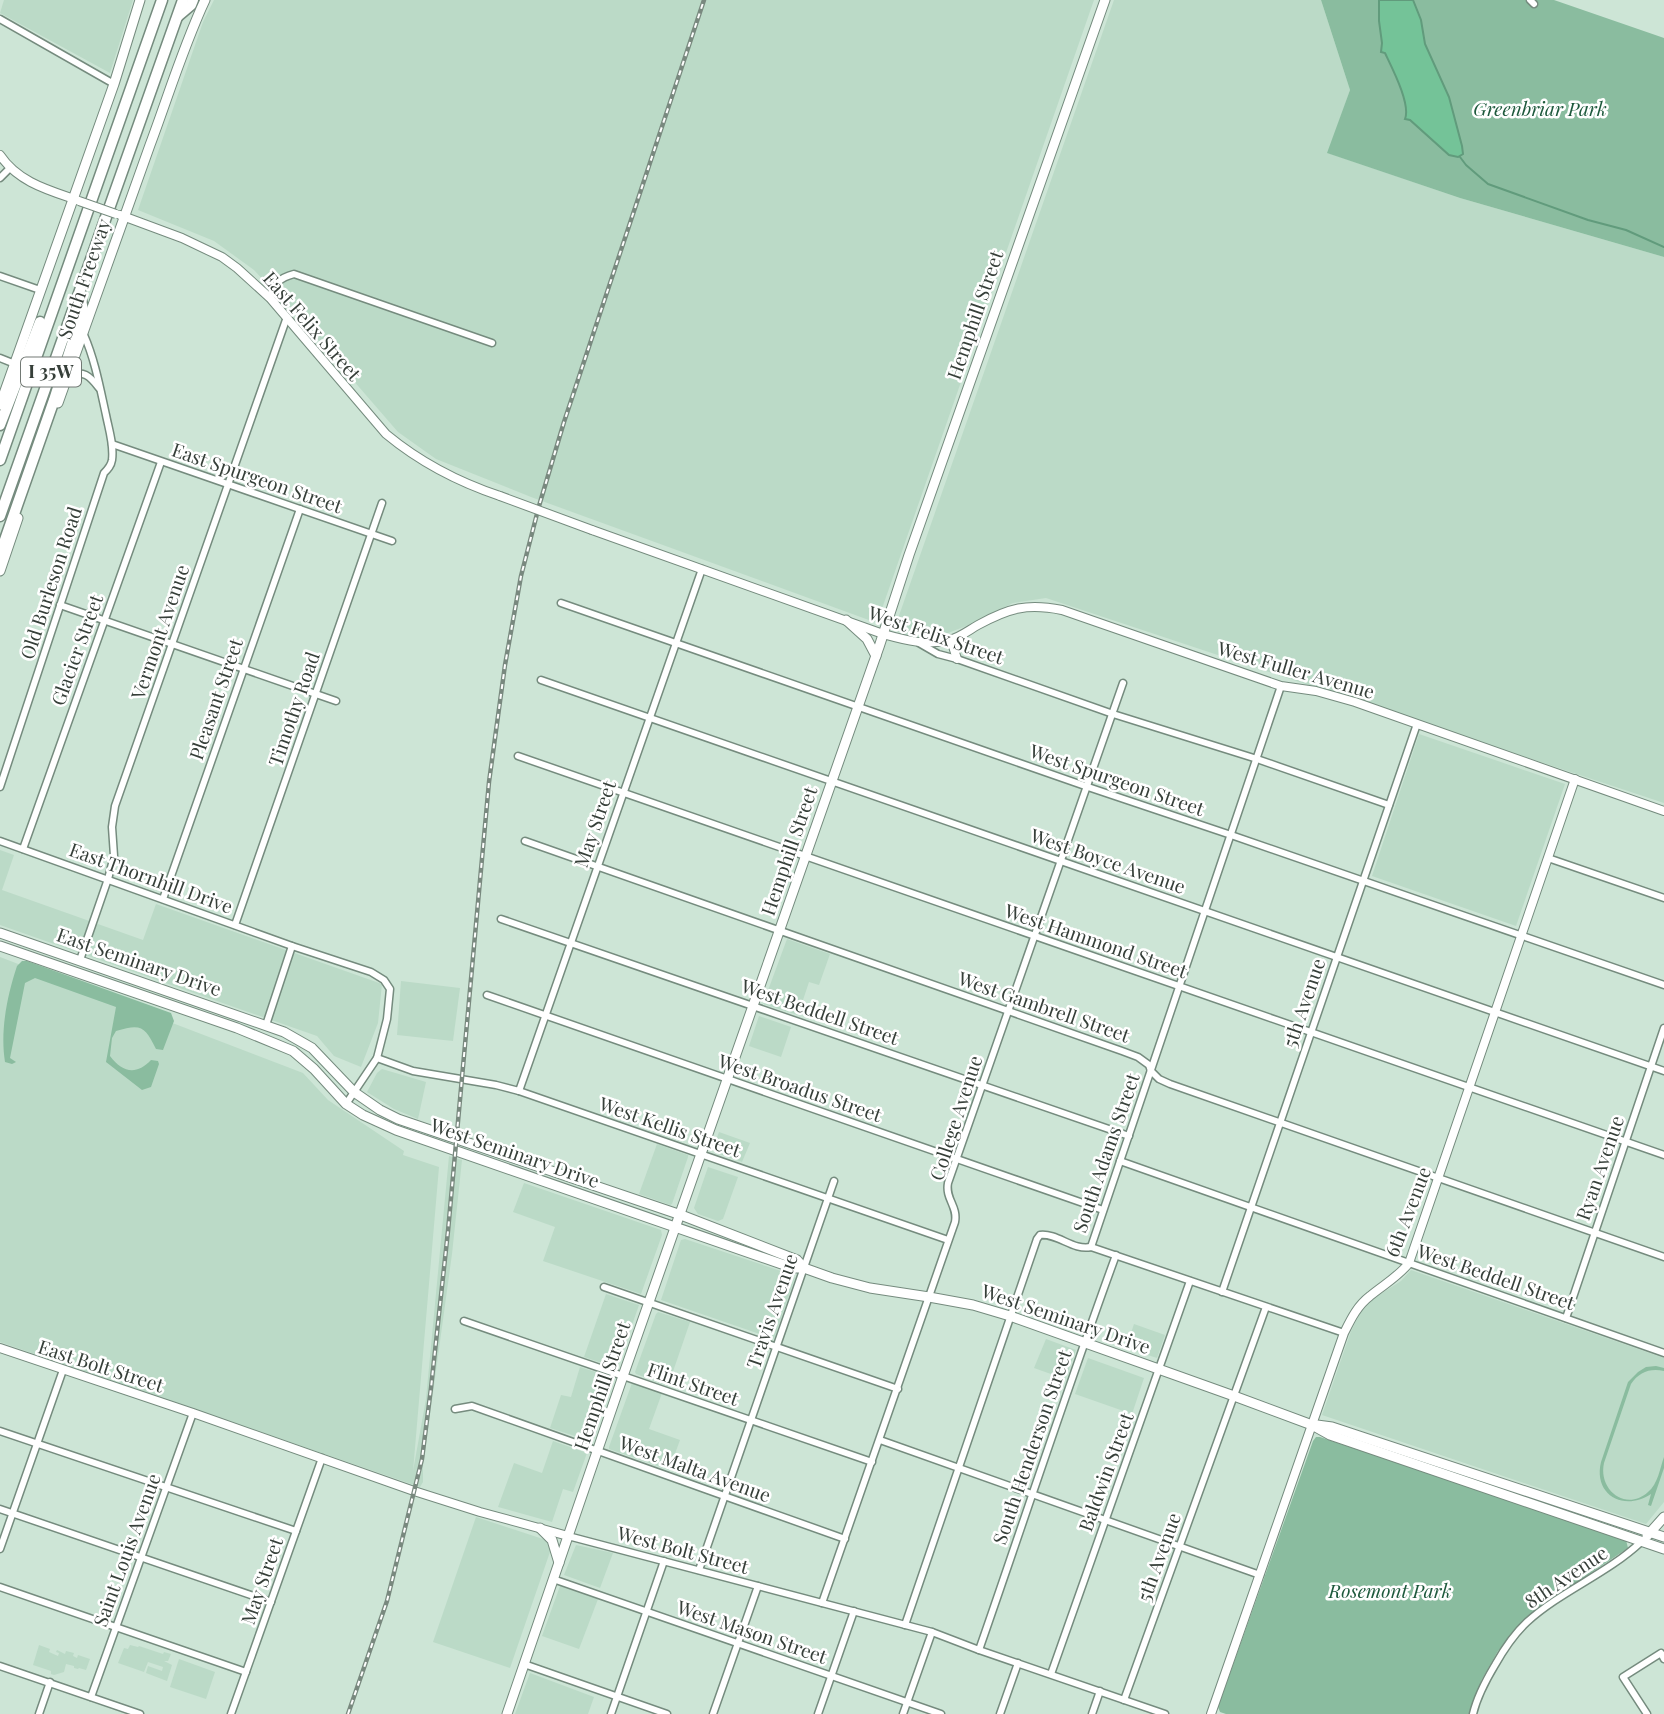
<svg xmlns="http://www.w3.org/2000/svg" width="1664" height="1714" font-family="'Playfair Display',serif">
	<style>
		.built { fill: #bbdac7 }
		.green { fill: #8abc9f }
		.water { fill: #74c398; stroke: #619b7c; stroke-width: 2 }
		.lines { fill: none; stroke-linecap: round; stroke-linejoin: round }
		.stream { stroke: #619b7c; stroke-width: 2 }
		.minor-casing { stroke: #758b7e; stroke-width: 9 }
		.tertiary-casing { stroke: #758b7e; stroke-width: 10 }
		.secondary-casing { stroke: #758b7e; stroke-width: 11 }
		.motorway-casing { stroke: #758b7e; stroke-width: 13 }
		.minor { stroke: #fff; stroke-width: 6 }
		.tertiary { stroke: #fff; stroke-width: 8 }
		.secondary { stroke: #fff; stroke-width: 9 }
		.motorway { stroke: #fff; stroke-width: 10 }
		.rail-casing { stroke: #79897f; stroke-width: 4.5 }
		.rail { stroke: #fff; stroke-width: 2; stroke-dasharray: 5; stroke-linecap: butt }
		.tertiary-bridge-casing { stroke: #758b7e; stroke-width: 10; stroke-linecap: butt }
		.tertiary-bridge { stroke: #fff; stroke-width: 8 }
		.labels { text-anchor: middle; stroke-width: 5; stroke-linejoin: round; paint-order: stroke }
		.shield { fill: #fff; stroke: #727974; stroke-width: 2 }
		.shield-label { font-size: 18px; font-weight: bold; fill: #363f39 }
		.park-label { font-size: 19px; font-style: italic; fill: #1d593c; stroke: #fff }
		.street-label { font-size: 19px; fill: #363f39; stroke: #fff }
	</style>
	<rect width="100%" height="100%" fill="#cde5d6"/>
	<g class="built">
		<path d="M 4,0 L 133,0 L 110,73 L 0,13 Z"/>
		<path d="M 214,0 L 1094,0 L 877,623 L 531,497 L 436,459 L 398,432 L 313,334 L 254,270 L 214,241 L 138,210 L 203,22 Z"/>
		<path d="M 1114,0 L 1321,0 L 1350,90 L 1328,153 L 1460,198 L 1664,257 L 1664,803 L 1046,598 L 1013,603 L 966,626 L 943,635 L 905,634 L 894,630 Z"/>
		<path d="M 1419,734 L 1565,784 L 1516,926 L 1372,876 Z"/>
		<path d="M 0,850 L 14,855 L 2,890 L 143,940 L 156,904 L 382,984 L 378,1023 L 361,1067 L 334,1056 L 317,1036 L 0,925 Z"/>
		<path d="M 787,939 L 830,954 L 819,985 L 809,982 L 798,1015 L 763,1004 Z"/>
		<path d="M 0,957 L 303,1073 L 328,1100 L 404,1151 L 403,1155 L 439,1167 L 413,1471 L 426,1399 L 449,1156 L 462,1160 L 452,1254 L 423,1466 L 423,1482 L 420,1487 L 0,1342 Z"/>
		<path d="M 401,981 L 460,988 L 453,1041 L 397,1035 Z"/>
		<path d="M 759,1016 L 791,1027 L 781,1057 L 749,1046 Z"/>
		<path d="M 382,1069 L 426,1082 L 418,1119 L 394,1109 L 367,1092 L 377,1073 Z"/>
		<path d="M 719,1132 L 750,1143 L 742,1162 L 714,1152 L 713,1148 Z"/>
		<path d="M 657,1144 L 688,1155 L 688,1157 L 672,1204 L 670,1205 L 639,1194 Z"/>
		<path d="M 708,1167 L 738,1177 L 723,1219 L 718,1221 L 698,1214 L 694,1208 Z"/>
		<path d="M 524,1183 L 661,1230 L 662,1235 L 641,1294 L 543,1261 L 555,1227 L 513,1212 Z"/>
		<path d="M 685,1239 L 793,1275 L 795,1278 L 774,1339 L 661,1300 L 681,1240 Z"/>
		<path d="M 1411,1270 L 1664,1358 L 1664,1502 L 1646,1524 L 1322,1415 L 1351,1331 L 1360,1313 L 1371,1300 L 1401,1281 Z"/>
		<path d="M 606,1294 L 639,1305 L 617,1368 L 584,1357 Z"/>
		<path d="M 658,1312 L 690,1322 L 668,1386 L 636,1374 L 635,1372 L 656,1314 Z"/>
		<path d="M 1134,1324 L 1165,1335 L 1157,1358 L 1126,1348 Z"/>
		<path d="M 1046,1339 L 1076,1350 L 1065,1379 L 1034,1368 Z"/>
		<path d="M 1088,1358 L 1144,1378 L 1132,1414 L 1075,1394 Z"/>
		<path d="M 580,1367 L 614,1378 L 593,1442 L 550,1428 L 561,1395 L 571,1397 Z"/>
		<path d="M 632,1383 L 662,1393 L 649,1429 L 680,1440 L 669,1470 L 609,1449 L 609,1447 Z"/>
		<path d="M 553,1441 L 587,1453 L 573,1492 L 563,1489 L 552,1522 L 498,1507 L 514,1463 L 542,1473 Z"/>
		<path d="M 476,1517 L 546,1540 L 551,1549 L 510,1668 L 433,1642 Z"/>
		<path d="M 576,1545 L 613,1553 L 600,1588 L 564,1575 Z"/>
		<path d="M 560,1586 L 598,1599 L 579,1649 L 542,1636 Z"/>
		<path d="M 39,1645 L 50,1649 L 49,1652 L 58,1656 L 59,1653 L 56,1652 L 57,1650 L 65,1654 L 66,1651 L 74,1653 L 73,1656 L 77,1658 L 78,1655 L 90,1659 L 86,1670 L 79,1668 L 78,1669 L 74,1668 L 74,1666 L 66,1664 L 64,1672 L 54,1675 L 51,1674 L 51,1671 L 33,1665 Z"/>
		<path d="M 130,1645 L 138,1647 L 139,1646 L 163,1654 L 164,1652 L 171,1654 L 168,1661 L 164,1661 L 172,1665 L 167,1681 L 146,1673 L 148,1666 L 162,1671 L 163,1667 L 148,1662 L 144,1672 L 118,1663 L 124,1648 L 128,1649 Z"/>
		<path d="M 179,1659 L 215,1672 L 206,1699 L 170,1687 Z"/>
		<path d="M 530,1673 L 594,1697 L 588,1714 L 515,1714 Z"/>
	</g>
	<g class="green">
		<path d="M 1321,0 L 1554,0 L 1664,38 L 1664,257 L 1460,198 L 1327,153 L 1350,90 Z"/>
		<path d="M 22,961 L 27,961 L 171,1013 L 174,1021 L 163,1050 L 156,1049 C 145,1027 142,1023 116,1031 L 112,1038 L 110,1056 C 122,1072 136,1076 151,1060 L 158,1061 L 159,1064 L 151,1087 L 142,1090 L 106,1062 L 116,1007 L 35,978 L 25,983 L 10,1058 L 16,1062 L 12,1064 L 5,1062 C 0,1031 7,996 17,966 Z"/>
		<path d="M 1656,1366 L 1664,1368 L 1664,1371 C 1650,1368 1639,1372 1631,1384 L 1604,1463 C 1598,1490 1626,1512 1648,1492 C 1658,1484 1660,1468 1664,1457 L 1664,1468 L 1651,1506 L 1648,1505 L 1651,1494 C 1624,1512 1593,1495 1601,1462 L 1628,1382 L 1638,1372 L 1646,1367 Z"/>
		<path d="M 1316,1437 L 1320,1437 L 1626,1540 L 1628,1548 L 1534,1611 L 1498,1651 L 1482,1679 L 1469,1714 L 1226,1714 L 1220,1712 L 1218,1707 L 1313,1441 Z"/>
	</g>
	<path class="water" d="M 1379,0 L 1413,0 L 1421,20 L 1425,44 L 1449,97 L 1462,146 L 1463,154 L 1458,157 L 1449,155 L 1410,120 L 1405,119 C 1411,104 1392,68 1385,53 L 1381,52 L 1382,43 L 1379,21 Z"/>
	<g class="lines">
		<path class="stream" d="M 1460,157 L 1466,165 L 1488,184 L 1588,220 L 1626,230 L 1664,247"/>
		<defs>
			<g id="minor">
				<path d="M 1530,0 L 1534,4"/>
				<path d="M 0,19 L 114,84"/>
				<path d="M 0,178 L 10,168"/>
				<path d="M 0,276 L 40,290"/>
				<path d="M 270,298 C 275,283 279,278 294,274 L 492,343"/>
				<path d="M 0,358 L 15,364"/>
				<path d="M 68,377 C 83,369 90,376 99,388"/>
				<path d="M 112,444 L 392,541"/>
				<path d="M 561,603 L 1088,787 L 1231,835 L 1664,985"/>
				<path d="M 60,605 L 336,701"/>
				<path d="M 919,643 L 938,654 L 957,659 L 1113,714 L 1257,759 L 1389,805"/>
				<path d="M 541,680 L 1664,1071"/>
				<path d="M 518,756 L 1664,1155"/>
				<path d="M 0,787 L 104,473 C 108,469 111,466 112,460 C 114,445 109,430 106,415 C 100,388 95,360 84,335"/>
				<path d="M 0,841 L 292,946 L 371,972 L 384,980 L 390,989 L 387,1019 L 377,1058 L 346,1104"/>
				<path d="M 525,841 L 1122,1051 L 1138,1057 L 1149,1065 L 1151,1071 L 1159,1079 L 1170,1084 L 1664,1257"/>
				<path d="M 23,849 L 161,462"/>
				<path d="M 1548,858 L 1664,898"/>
				<path d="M 163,899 L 300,509"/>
				<path d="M 501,919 L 1129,1136"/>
				<path d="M 235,925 L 382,503"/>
				<path d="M 80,960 L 108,879 L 114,856 L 112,827 L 115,806 L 287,317"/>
				<path d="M 487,995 L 1103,1210"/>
				<path d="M 266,1025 L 292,946"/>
				<path d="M 377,1058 L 413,1071 L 496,1085 L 519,1091 L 948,1240"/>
				<path d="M 519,1091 L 702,569"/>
				<path d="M 1120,1161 L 1664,1353"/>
				<path d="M 1091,1247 L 1281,686"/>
				<path d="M 604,1287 L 898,1389"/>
				<path d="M 1222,1292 L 1417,724"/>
				<path d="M 1566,1318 L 1664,1028"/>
				<path d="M 464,1321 L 872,1462"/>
				<path d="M 455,1409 L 472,1406 L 845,1539"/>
				<path d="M 0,1431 L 296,1531"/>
				<path d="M 880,1440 L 1260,1575"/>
				<path d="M 0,1509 L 271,1602"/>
				<path d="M 568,1536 L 932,1632 L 979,1650 L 1165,1714"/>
				<path d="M 0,1549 L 63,1370"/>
				<path d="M 699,1570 L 834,1181"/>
				<path d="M 553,1579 L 941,1714"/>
				<path d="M 0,1587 L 246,1672"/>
				<path d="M 822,1603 L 955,1222 C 958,1206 945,1199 948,1183 L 1123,683"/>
				<path d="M 905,1625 L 1037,1239 L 1040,1235 C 1058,1233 1073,1251 1091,1247 L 1344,1333"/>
				<path d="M 979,1650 C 1025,1518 1068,1386 1116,1255"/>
				<path d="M 524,1664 L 667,1714"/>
				<path d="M 0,1666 L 140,1714"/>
				<path d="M 1051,1674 L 1190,1281"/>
				<path d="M 91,1697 L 193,1413"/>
				<path d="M 1124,1700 L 1266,1307"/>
				<path d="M 39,1714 L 50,1682"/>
				<path d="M 231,1714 L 322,1458"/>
				<path d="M 611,1714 L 664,1561"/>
				<path d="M 713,1714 L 758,1586"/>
				<path d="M 818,1714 L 854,1611"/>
				<path d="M 903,1714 L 932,1632"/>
				<path d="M 1000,1714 L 1018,1663"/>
				<path d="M 1092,1714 L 1100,1691"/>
				<path d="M 1473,1714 C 1477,1697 1486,1680 1495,1665 C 1504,1649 1513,1635 1527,1622 C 1561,1591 1607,1574 1641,1542"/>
				<path d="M 1647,1714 L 1623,1677 L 1661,1653 L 1664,1659"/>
			</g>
			<g id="tertiary">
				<path d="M 0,155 C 18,182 48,190 77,200"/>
				<path d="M 120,215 L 182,238 L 222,257 L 237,268 L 270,298 L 386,434 C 421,463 458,482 500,496"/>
				<path d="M 592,530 L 883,634 C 905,640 926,646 949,640 C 959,638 969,630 978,625 C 1009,608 1027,603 1062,610 L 1281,686 L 1316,691 L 1355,702 L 1664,811"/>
				<path d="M 951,640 L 957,659"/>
				<path d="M 0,1348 L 193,1413 L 414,1491 L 480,1512 L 568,1536"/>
				<path d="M 1211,1714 L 1344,1333 C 1351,1319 1357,1306 1370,1296 C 1383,1285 1398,1277 1409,1263 L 1575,779"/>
			</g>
			<g id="secondary">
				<path d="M 58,403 C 89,317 119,231 150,145 C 168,97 183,47 205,0"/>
				<path d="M 0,405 L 114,84 L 140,0"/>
				<path d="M 0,571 L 18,518"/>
				<path d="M 846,620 L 867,639 L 876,656"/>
				<path d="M 0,933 L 284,1032 L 312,1048 L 354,1092 L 380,1110 L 398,1119 L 681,1215 L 797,1260 L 804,1268"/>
				<path d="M 0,946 L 237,1028 L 293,1051 L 314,1069 L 346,1104 L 363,1115 L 396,1130 L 793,1268 L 804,1268 L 832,1278 L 870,1288 L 929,1297 L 973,1305 L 1010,1316 L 1234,1396 L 1312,1425 L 1330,1435 L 1664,1549"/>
				<path d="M 1317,1425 L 1332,1427 L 1664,1537"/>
				<path d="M 540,1528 L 552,1540 L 559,1563"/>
				<path d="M 1647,1536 L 1664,1517"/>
				<path d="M 507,1714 L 623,1376 L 879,647 L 909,555 L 1105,0"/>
			</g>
			<g id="motorway">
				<path d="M 178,16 L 191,5 L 193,0"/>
				<path d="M 0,425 L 40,322"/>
				<path d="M 0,460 L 162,0"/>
				<path d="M 0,516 L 183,0"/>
				<path d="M 0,554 L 54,400 L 83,310 L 80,295"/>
			</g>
		</defs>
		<use href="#minor" class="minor-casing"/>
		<use href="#tertiary" class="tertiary-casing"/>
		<use href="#secondary" class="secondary-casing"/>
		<use href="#motorway" class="motorway-casing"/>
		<use href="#minor" class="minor"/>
		<use href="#tertiary" class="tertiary"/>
		<use href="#secondary" class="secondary"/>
		<use href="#motorway" class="motorway"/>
		<defs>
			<path id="rail" d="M 348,1714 L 387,1601 L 422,1459 L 431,1388 L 448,1231 L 489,782 L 505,665 L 521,576 L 539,506 L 564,422 L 704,0"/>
		</defs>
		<use href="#rail" class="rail-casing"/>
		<use href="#rail" class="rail"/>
		<defs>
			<g id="tertiary-bridge">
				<path d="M 79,201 L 116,214"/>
				<path d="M 500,496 L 592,530"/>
			</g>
		</defs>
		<use href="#tertiary-bridge" class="tertiary-bridge-casing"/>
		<use href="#tertiary-bridge" class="tertiary-bridge"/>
	</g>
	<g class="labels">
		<rect class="shield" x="21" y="357.5" width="60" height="29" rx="5"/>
		<g class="shield-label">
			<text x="51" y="378">I 35W</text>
		</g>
		<g class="park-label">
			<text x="1540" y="116">Greenbriar Park</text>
			<text x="1390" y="1598">Rosemont Park</text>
		</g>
		<g class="street-label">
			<text transform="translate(84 279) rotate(-71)" y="7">South Freeway</text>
			<text transform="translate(975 315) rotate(-71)" y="7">Hemphill Street</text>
			<text transform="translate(312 326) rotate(49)" y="7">East Felix Street</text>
			<text transform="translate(257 478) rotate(19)" y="7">East Spurgeon Street</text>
			<text transform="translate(51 583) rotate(-72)" y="7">Old Burleson Road</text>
			<text transform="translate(160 632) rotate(-71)" y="7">Vermont Avenue</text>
			<text transform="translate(936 635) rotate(19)" y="7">West Felix Street</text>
			<text transform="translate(77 650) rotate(-70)" y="7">Glacier Street</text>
			<text transform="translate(1296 670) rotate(16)" y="7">West Fuller Avenue</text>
			<text transform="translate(216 699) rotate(-71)" y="7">Pleasant Street</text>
			<text transform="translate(294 709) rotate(-71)" y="7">Timothy Road</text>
			<text transform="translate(1117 780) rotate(19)" y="7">West Spurgeon Street</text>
			<text transform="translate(595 824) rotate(-71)" y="7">May Street</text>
			<text transform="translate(789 851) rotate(-71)" y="7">Hemphill Street</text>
			<text transform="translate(1108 861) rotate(19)" y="7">West Boyce Avenue</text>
			<text transform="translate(151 878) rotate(20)" y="7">East Thornhill Drive</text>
			<text transform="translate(1096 941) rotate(19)" y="7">West Hammond Street</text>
			<text transform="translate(139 962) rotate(19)" y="7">East Seminary Drive</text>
			<text transform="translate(1304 1003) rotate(-71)" y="7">5th Avenue</text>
			<text transform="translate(1044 1007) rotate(19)" y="7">West Gambrell Street</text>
			<text transform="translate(820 1012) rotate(19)" y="7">West Beddell Street</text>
			<text transform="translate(800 1088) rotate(19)" y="7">West Broadus Street</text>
			<text transform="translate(956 1118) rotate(-72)" y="7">College Avenue</text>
			<text transform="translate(670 1127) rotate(19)" y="7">West Kellis Street</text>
			<text transform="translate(515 1153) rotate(19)" y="7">West Seminary Drive</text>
			<text transform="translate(1106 1153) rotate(-71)" y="7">South Adams Street</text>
			<text transform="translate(1600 1168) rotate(-71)" y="7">Ryan Avenue</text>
			<text transform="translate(1408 1212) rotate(-69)" y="7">6th Avenue</text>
			<text transform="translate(1496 1277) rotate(19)" y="7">West Beddell Street</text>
			<text transform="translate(772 1311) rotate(-71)" y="7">Travis Avenue</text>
			<text transform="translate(1066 1319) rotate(19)" y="7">West Seminary Drive</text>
			<text transform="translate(101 1366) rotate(18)" y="7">East Bolt Street</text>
			<text transform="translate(693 1384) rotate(19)" y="7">Flint Street</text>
			<text transform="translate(602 1386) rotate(-71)" y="7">Hemphill Street</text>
			<text transform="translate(1032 1447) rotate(-71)" y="7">South Henderson Street</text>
			<text transform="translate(695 1469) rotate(20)" y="7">West Malta Avenue</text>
			<text transform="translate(1106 1472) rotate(-70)" y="7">Baldwin Street</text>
			<text transform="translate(127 1550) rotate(-70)" y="7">Saint Louis Avenue</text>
			<text transform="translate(683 1550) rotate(15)" y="7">West Bolt Street</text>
			<text transform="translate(1159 1557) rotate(-70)" y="7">5th Avenue</text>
			<text transform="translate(1566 1577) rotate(-34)" y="7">8th Avenue</text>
			<text transform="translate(262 1581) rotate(-71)" y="7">May Street</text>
			<text transform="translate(752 1632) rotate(19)" y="7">West Mason Street</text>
		</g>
	</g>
</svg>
